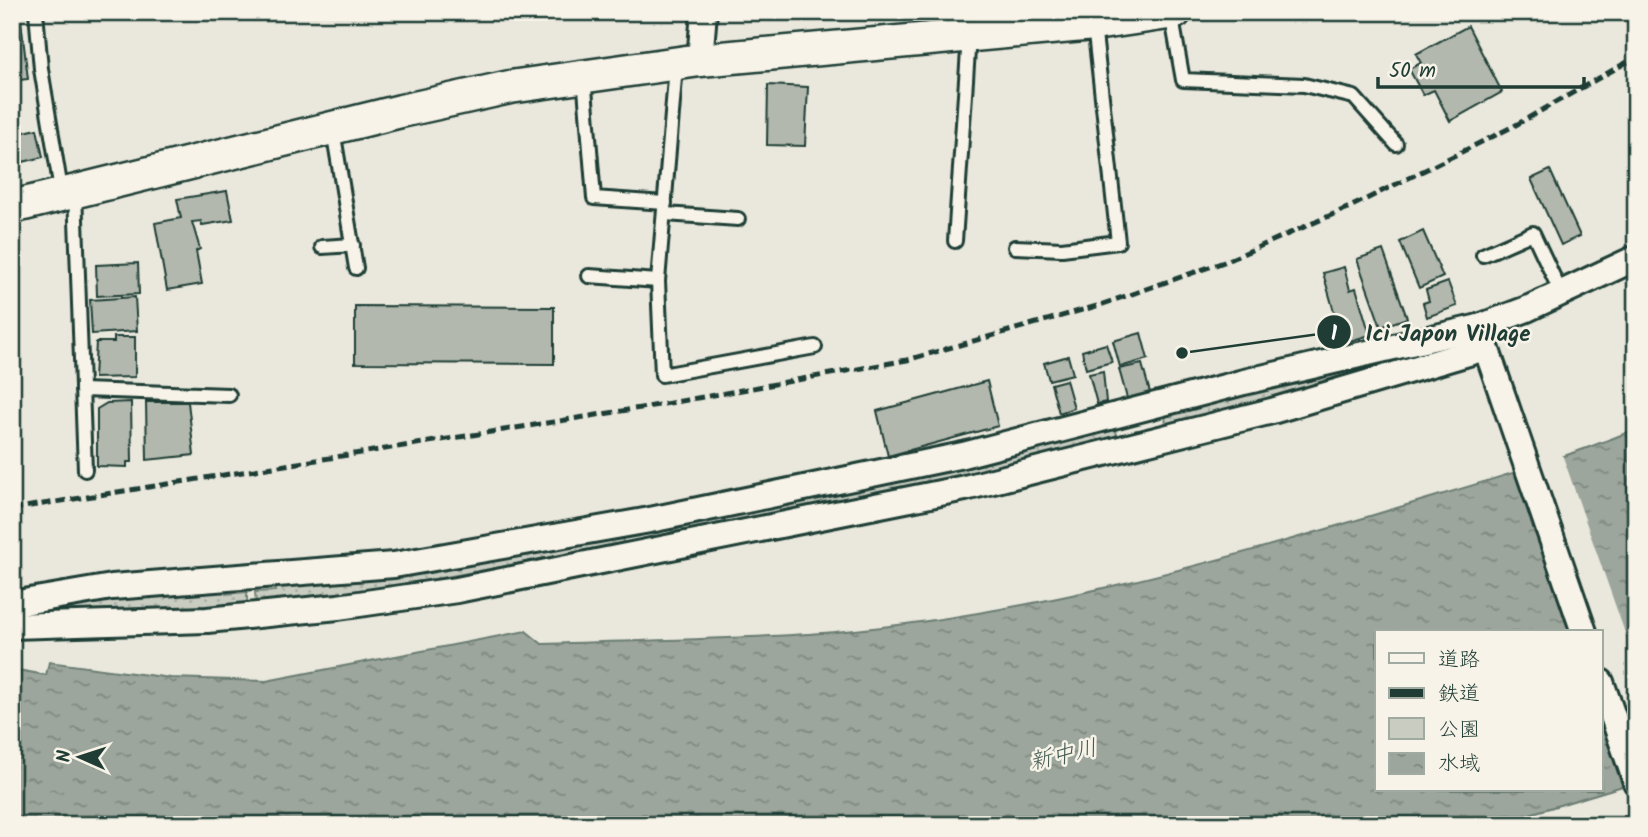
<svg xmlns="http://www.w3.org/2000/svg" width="1648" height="837" font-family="Kalam,'Klee One',sans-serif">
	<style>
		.green { fill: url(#green-dots); stroke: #74847a; stroke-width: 2 }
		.water { fill: url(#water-ripples); stroke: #6a7c72; stroke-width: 2; fill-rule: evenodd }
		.pier { fill: #eae8dd }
		.building { fill: #b2b8ae; stroke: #1f3d34; stroke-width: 2 }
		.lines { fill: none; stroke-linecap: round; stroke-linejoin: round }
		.service-casing { stroke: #1f3d34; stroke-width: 18 }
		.minor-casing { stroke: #1f3d34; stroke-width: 30 }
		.tertiary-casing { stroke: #1f3d34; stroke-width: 37 }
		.service { stroke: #f7f3e8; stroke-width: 12 }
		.minor { stroke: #f7f3e8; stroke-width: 24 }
		.tertiary { stroke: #f7f3e8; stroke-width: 32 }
		.rail { stroke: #1f3d34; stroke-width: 5; stroke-dasharray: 10 5; stroke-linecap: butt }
		.labels { text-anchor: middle; stroke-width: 5; stroke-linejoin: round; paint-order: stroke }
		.water-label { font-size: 23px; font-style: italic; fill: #445c53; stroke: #f7f3e8 }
		.leader { fill: none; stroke: #1f3d34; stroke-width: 2.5 }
		.callout-dot { fill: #1f3d34; stroke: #f7f3e8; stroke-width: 2.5 }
		.mark-label { font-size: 21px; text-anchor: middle; font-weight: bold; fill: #fff }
		.callout-label { font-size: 23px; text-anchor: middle; font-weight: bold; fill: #1f3d34; stroke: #f7f3e8; stroke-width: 5; stroke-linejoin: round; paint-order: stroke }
	</style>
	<defs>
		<pattern id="green-dots" width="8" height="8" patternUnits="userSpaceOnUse" patternTransform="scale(1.75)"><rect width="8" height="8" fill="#c8ccc1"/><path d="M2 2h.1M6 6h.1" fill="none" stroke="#abb0a6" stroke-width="1.8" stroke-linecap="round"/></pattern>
		<pattern id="water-ripples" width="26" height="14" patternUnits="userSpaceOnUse" patternTransform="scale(1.75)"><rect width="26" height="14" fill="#9ca69c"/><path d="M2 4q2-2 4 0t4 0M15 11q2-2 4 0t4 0" fill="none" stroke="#7f8880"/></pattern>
	</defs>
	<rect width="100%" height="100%" fill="#eae8dd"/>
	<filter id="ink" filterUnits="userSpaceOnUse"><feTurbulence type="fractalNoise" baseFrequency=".0143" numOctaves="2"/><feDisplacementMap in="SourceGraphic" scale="14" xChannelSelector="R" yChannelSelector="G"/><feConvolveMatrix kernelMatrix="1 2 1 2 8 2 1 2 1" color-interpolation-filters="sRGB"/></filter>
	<g filter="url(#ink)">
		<g class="green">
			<path d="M 1421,352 L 1422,355 L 1147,433 L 1146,428 L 1166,423 L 1165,417 L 1290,382 Z"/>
			<path d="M 1116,430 L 1117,436 L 1137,430 L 1139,435 L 914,487 L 660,537 L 685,526 L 685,522 L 995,459 Z"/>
			<path d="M 622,535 L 623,543 C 501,568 380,591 256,603 L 255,592 L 275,591 L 274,585 Z"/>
			<path d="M 225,587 L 226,594 L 247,592 L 247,604 L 109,612 L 12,613 L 85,600 Z"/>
		</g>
		<path class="water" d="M 1636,429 L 1636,782 L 1493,825 L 12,825 L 12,669 L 46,675 L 49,662 L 171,678 L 266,681 L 526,631 L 542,644 C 639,640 738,640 835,632 C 1023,615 1210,565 1390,510 C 1473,485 1556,462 1636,429 ZM 1377,632 L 1601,632 L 1601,790 L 1377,790 Z"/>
		<path class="pier" d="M 1562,454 L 1636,664 L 1636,786 L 1625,789 L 1601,721 L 1601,632 L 1570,632 L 1513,469 Z"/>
		<g class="building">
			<path d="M 21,21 L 28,79 L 12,81 L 12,23 Z"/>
			<path d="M 1468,26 L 1502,92 L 1450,121 L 1434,90 L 1423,95 L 1409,69 L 1421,63 L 1416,54 Z"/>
			<path d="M 768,85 L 808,87 L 805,146 L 767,145 Z"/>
			<path d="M 37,129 L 43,157 L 23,162 L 16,134 Z"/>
			<path d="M 12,142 L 20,167 L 12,169 Z"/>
			<path d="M 1550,170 L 1580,236 L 1561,245 L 1531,179 Z"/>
			<path d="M 227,191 L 233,220 L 202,225 L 201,221 L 192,222 L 200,249 L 196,251 L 202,284 L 167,290 L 155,223 L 181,218 L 177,199 Z"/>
			<path d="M 1423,231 L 1443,277 L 1419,288 L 1400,242 Z"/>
			<path d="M 1383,250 L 1407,318 L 1381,327 L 1357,259 Z"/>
			<path d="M 138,263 L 139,294 L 97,296 L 96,265 Z"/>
			<path d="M 1344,267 L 1350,290 L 1356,288 L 1370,335 L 1343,343 L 1323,273 Z"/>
			<path d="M 1448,282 L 1457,306 L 1427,317 L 1423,303 L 1429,301 L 1426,290 Z"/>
			<path d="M 135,297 L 137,331 L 92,334 L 90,300 Z"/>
			<path d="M 355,306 L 554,307 L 554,364 L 355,363 Z"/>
			<path d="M 1141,333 L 1148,359 L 1120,367 L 1113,341 Z"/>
			<path d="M 114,337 L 135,337 L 135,377 L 94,378 L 96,342 L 114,342 Z"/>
			<path d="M 1106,344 L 1112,362 L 1086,369 L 1082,351 Z"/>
			<path d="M 1068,356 L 1073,374 L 1049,380 L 1044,363 Z"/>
			<path d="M 1142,364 L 1151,396 L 1128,402 L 1119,369 Z"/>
			<path d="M 1103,371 L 1106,402 L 1097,404 L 1089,374 Z"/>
			<path d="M 1066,380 L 1074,408 L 1059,413 L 1051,384 Z"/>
			<path d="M 987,381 L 998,426 L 888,456 L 877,411 Z"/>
			<path d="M 131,402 L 132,462 L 127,462 L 127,467 L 97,466 L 97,409 L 107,403 Z"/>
			<path d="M 146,402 L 188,402 L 194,455 L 147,460 Z"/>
		</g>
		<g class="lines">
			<defs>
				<g id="service">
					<path d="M 36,12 L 41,69 L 62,196"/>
					<path d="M 1171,13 L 1183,80 L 1304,85 L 1354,97 L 1396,144"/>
					<path d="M 676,66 L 658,281 L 662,375 L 815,347"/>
					<path d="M 584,76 L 594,198 L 665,203"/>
					<path d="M 333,130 L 356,268"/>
					<path d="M 75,192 L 85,470"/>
					<path d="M 665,214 L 738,219"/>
					<path d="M 955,241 L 969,36"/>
					<path d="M 322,247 L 353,245"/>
					<path d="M 1015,247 L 1062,249 L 1118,242 L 1094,25"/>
					<path d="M 1483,255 L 1533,233 L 1561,293"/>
					<path d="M 589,276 L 658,281"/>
					<path d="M 82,390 L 229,395"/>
				</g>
				<g id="minor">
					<path d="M 700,60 L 704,12"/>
					<path d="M 1479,327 L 1527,309 L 1636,258"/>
					<path d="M 12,604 L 112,587 L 394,565 L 650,520 L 963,455 L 1244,382 L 1479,327 L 1584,632"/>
					<path d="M 12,626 L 207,620 L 338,607 L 457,590 L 965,488 L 1272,411 L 1485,348"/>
					<path d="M 1601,682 L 1636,782"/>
				</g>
				<path id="tertiary" d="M 12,207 L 401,111 L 510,87 L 700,60 L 1094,24 L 1175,12"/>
			</defs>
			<use href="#service" class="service-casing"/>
			<use href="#minor" class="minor-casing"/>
			<use href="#tertiary" class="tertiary-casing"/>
			<use href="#service" class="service"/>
			<use href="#minor" class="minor"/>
			<use href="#tertiary" class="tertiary"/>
			<path class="rail" d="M 12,509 L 659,405 L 907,360 L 1100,305 L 1224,262 L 1352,206 L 1514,126 L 1636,57"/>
		</g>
	</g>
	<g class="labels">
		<g class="water-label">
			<text transform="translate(1063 754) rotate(-13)" y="8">新中川</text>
		</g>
	</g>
	<path class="leader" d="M1182 353L1334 332"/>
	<g class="callout-dot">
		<circle cx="1182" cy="353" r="7"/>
		<circle cx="1334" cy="332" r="18"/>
	</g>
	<g class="mark-label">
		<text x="1334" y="340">1</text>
	</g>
	<g class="callout-label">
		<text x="1448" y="341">Ici Japon Village</text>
	</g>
	<rect width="1648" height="837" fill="none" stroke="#f7f3e8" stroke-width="42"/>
	<rect x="21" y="21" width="1606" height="795" fill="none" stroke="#1f3d34" stroke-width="2.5" filter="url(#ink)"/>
	<rect x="1375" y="630" width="228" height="161" fill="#f7f3e8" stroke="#a1aaa0" stroke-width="2"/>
	<rect x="1389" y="653" width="35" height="10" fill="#f7f3e8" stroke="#a1aaa0" stroke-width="2"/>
	<text x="1438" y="666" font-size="21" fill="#1f3d34">道路</text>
	<rect x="1389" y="688" width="35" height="10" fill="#1f3d34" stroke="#a1aaa0" stroke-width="2"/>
	<text x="1438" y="700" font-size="21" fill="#1f3d34">鉄道</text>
	<rect x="1389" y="718" width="35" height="21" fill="#c8ccc1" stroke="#a1aaa0" stroke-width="2"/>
	<text x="1438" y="736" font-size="21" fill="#1f3d34">公園</text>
	<rect x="1389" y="753" width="35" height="21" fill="url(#water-ripples)" stroke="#a1aaa0" stroke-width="2"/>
	<text x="1438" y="770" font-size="21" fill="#1f3d34">水域</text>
	<g transform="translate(80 757) rotate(273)" stroke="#f7f3e8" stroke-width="5" paint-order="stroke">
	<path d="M0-5L12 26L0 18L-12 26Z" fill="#1f3d34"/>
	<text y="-10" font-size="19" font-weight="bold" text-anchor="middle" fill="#1f3d34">N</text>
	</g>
	<path d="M1378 77v10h206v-10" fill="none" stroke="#1f3d34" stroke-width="3.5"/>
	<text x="1389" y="77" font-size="21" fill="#1f3d34" stroke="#f7f3e8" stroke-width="5" paint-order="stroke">50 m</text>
</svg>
